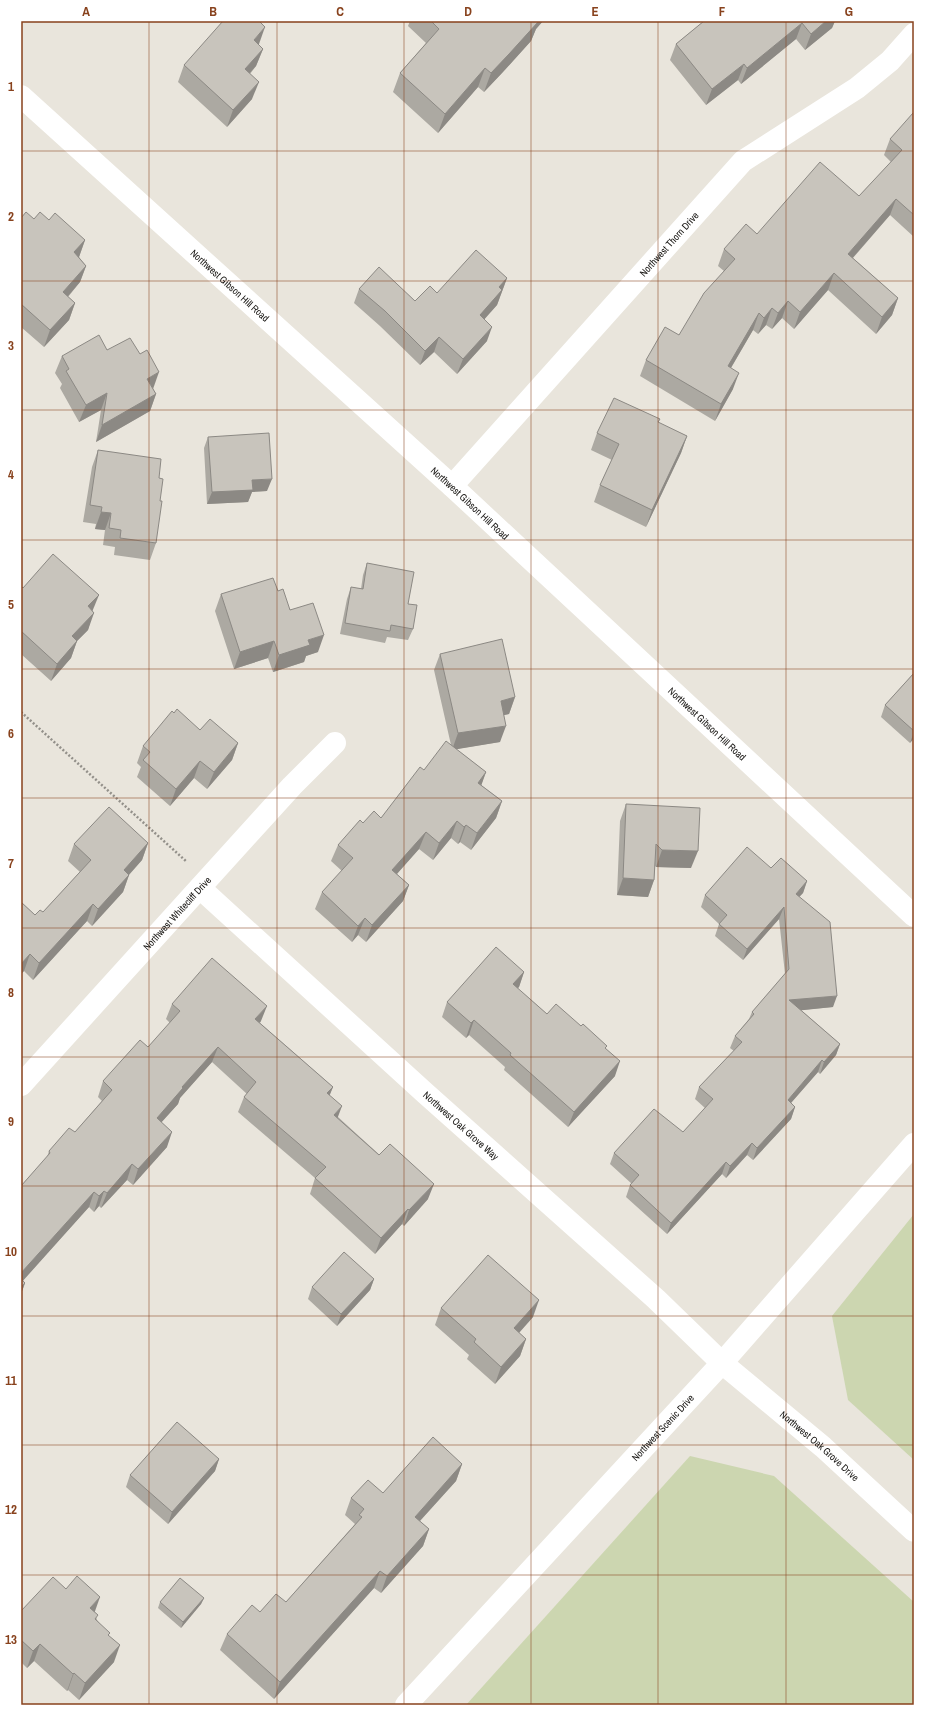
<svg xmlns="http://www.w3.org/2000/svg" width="935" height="1726" font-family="'Archivo Narrow',sans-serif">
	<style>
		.green { fill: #ccd6b0 }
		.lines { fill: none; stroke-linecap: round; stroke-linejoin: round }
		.path { stroke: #93908a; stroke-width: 2.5; stroke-dasharray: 2 2; stroke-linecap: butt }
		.minor { stroke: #fff; stroke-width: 22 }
		.tertiary { stroke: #fff; stroke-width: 22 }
		.secondary { stroke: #fff; stroke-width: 22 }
		.wall { fill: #aca9a2 }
		.shaded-wall { fill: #8c8984 }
		.building { fill: #c8c4bc; stroke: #8c8984 }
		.grid { fill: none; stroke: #88421d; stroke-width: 1; stroke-opacity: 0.55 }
		.labels { text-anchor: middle; stroke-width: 4; stroke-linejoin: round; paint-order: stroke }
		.street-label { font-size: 10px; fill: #181613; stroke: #fff }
		.neatline { fill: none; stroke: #88421d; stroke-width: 1.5 }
		.grid-label { font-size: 13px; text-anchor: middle; font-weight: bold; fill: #88421d }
	</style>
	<rect width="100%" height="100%" fill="#e9e5dc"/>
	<g class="green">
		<path d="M 914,1214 L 914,1460 L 848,1400 L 832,1316 Z"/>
		<path d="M 690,1456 L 774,1476 L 914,1602 L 914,1705 L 466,1705 Z"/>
	</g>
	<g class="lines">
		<path class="path" d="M 21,712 L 187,862"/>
		<g class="minor">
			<path id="s1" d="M 452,486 L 743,161 L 857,88 L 890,61 L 914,34"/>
			<path id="s2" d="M 200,888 L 425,1093 L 656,1299 L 722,1363"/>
			<path id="s3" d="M 21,1085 L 292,786 L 335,743"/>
		</g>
		<path class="tertiary" id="s4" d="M 722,1363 L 823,1447 L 914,1531"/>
		<g class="secondary">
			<path id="s5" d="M 21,96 L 452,486 L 914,916"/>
			<path id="s6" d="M 406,1705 L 722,1363 L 914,1144"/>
		</g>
	</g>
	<g class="wall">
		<path d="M 410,21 L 543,21 L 536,29 L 531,41 L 502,73 L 484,92 L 478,87 L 438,133 L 393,92 L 400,73 L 426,43 L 408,26 Z"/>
		<path d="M 704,21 L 835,21 L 832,28 L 805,50 L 796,39 L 741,84 L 738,80 L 706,105 L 670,60 L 676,44 Z"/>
		<path d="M 259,44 L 259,45 L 263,49 L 256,66 L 250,74 L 252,99 L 227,127 L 178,82 L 184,65 Z"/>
		<path d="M 914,114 L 914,237 L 890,215 L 853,258 L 898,298 L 892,315 L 876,334 L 828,290 L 794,329 L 782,318 L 772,329 L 766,325 L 758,334 L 753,330 L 731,368 L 733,389 L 715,421 L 640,376 L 646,360 L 679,335 L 724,271 L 718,266 L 724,249 L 757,234 L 859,196 L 891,162 L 884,155 L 890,139 Z"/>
		<path d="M 21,218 L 34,219 L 49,220 L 85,240 L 79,257 L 86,266 L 80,282 L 68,297 L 75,303 L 69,320 L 44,347 L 21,327 Z"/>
		<path d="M 507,278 L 497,305 L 484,319 L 487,341 L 457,374 L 434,352 L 420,365 L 380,326 L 354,303 L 359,289 L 415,301 L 437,293 Z"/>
		<path d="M 107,350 L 153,389 L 156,394 L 150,411 L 96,442 L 101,410 L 79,422 L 60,388 L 62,384 L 55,373 L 62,356 Z"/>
		<path d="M 660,419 L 658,423 L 687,436 L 681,453 L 646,527 L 594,502 L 600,485 L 612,460 L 591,450 L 597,433 Z"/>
		<path d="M 208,437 L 267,491 L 252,492 L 248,502 L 207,504 L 204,448 Z"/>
		<path d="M 98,450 L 159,478 L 160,501 L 156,543 L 150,560 L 114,555 L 115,547 L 103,545 L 105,530 L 95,529 L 96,524 L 83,522 L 92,467 Z"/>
		<path d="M 367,563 L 408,604 L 413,629 L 408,640 L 387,637 L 385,643 L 340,634 L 347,599 L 351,587 L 361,589 L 363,575 Z"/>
		<path d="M 21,586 L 23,588 L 93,611 L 88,630 L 77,641 L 71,658 L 51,681 L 21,654 Z"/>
		<path d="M 278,591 L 318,652 L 306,656 L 304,662 L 273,672 L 268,658 L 234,669 L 215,611 L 221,594 Z"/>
		<path d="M 440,654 L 515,697 L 509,714 L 504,715 L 500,742 L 456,749 L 486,772 L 481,785 L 502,801 L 496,818 L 471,850 L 460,842 L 458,844 L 451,838 L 433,860 L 419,849 L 397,874 L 409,885 L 403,901 L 366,942 L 358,935 L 352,942 L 315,909 L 322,892 L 342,871 L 331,861 L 338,845 L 363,823 L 381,818 L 424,770 L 451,745 L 434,670 Z"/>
		<path d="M 914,673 L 914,738 L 910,743 L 881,717 L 885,705 Z"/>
		<path d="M 200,730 L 238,743 L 232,760 L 207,789 L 194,778 L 170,806 L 137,777 L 141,767 L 137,763 L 143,746 Z"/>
		<path d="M 626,804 L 691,868 L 656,867 L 655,866 L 654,880 L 648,897 L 617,895 L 620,821 Z"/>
		<path d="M 148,843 L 142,860 L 129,875 L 123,892 L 92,926 L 87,921 L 33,980 L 24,971 L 21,974 L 21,902 L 35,915 L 43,912 L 80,872 L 68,861 L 74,844 Z"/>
		<path d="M 771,868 L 807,881 L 803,893 L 799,896 L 833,1007 L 801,1010 L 840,1044 L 836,1055 L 820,1074 L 818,1072 L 791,1103 L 795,1107 L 791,1119 L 753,1160 L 747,1155 L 726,1178 L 722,1174 L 667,1234 L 626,1197 L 630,1185 L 632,1184 L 610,1164 L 614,1153 L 683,1132 L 705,1108 L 695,1099 L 699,1087 L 734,1051 L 730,1048 L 735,1036 L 749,1019 L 752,1012 L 785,974 L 779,919 L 743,960 L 715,936 L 719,924 L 701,907 L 705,895 Z"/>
		<path d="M 524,972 L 519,987 L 517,988 L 547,1014 L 606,1049 L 615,1076 L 568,1127 L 504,1070 L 505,1067 L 469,1035 L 466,1038 L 442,1017 L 447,1002 Z"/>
		<path d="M 172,1004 L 261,1021 L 260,1023 L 333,1087 L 329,1095 L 338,1117 L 428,1199 L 404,1226 L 402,1224 L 375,1254 L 310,1194 L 315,1178 L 238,1112 L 244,1097 L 247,1094 L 212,1062 L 180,1098 L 178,1104 L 161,1122 L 167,1147 L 133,1185 L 127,1180 L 101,1208 L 99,1206 L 94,1212 L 89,1207 L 23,1280 L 25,1283 L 21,1294 L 21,1186 L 47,1157 L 49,1151 L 75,1132 L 102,1101 L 98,1097 L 103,1081 L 148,1047 L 170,1023 L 166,1019 Z"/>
		<path d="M 374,1279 L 370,1290 L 337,1326 L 308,1299 L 312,1287 Z"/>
		<path d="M 441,1308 L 533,1317 L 519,1333 L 526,1339 L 520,1356 L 495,1384 L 467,1359 L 469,1355 L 435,1325 Z"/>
		<path d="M 219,1459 L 215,1471 L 168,1524 L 126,1487 L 130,1475 Z"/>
		<path d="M 462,1464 L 456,1481 L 420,1521 L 429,1529 L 423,1546 L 381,1593 L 374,1588 L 274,1699 L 220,1650 L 227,1634 L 260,1612 L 286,1602 L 355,1524 L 345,1515 L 351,1498 L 383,1493 Z"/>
		<path d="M 66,1589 L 95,1612 L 97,1620 L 109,1636 L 114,1662 L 79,1700 L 68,1690 L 67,1691 L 34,1661 L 27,1668 L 21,1662 L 21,1611 Z"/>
		<path d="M 204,1598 L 201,1604 L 181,1628 L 158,1608 L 160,1602 Z"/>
	</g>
	<g class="shaded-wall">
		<path d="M 534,21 L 543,21 L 536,29 L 531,41 L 502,73 L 484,92 L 491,73 Z"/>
		<path d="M 826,21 L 835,21 L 832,28 L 805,50 L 811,34 Z"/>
		<path d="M 802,23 L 796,39 L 741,84 L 747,68 Z"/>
		<path d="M 265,27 L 259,44 L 248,57 L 254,40 Z"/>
		<path d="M 263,49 L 256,66 L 238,86 L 245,69 Z"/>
		<path d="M 744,64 L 738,80 L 706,105 L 712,89 Z"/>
		<path d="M 485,68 L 478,87 L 438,133 L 445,114 Z"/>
		<path d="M 259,82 L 252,99 L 227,127 L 233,110 Z"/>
		<path d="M 896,199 L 890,215 L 842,270 L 848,254 Z"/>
		<path d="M 85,240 L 79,257 L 68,269 L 74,252 Z"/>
		<path d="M 86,266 L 80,282 L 57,309 L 63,292 Z"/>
		<path d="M 834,273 L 828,290 L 794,329 L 800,312 Z"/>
		<path d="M 507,278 L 497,305 L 475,330 L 480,315 L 499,287 Z"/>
		<path d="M 898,298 L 892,315 L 876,334 L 882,317 Z"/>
		<path d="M 788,301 L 782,318 L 772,329 L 778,313 Z"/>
		<path d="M 75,303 L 69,320 L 44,347 L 50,330 Z"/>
		<path d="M 772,308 L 766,325 L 758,334 L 764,318 Z"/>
		<path d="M 759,313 L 753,330 L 722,383 L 728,366 Z"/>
		<path d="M 492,327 L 487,341 L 457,374 L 463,359 Z"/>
		<path d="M 439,337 L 434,352 L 420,365 L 425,351 Z"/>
		<path d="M 159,372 L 153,389 L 147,379 Z"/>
		<path d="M 739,373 L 733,389 L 715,421 L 721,404 Z"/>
		<path d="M 107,393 L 101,410 L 79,422 L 86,405 Z"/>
		<path d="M 156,394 L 150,411 L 96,442 L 102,425 Z"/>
		<path d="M 687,436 L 681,453 L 646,527 L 652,510 Z"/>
		<path d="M 272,479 L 267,491 L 252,492 L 248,502 L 207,504 L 212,492 L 252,480 Z"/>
		<path d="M 101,512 L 111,513 L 105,530 L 95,529 Z"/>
		<path d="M 99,595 L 92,612 L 88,606 Z"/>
		<path d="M 94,613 L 88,630 L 77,641 L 71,658 L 51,681 L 57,664 L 72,636 Z"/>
		<path d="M 324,635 L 318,652 L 306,656 L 304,662 L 273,672 L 279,655 L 308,640 Z"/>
		<path d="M 274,641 L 268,658 L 234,669 L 240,652 Z"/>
		<path d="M 515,697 L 509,714 L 495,717 L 501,701 Z"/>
		<path d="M 506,726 L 500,742 L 452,750 L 458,733 Z"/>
		<path d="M 914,732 L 914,738 L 910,743 Z"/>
		<path d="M 238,743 L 232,760 L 207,789 L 214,772 Z"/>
		<path d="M 200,761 L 194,778 L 170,806 L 176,789 Z"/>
		<path d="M 486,772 L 480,789 L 478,783 Z"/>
		<path d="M 502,801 L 496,818 L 471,850 L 477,833 Z"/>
		<path d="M 457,821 L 451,838 L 433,860 L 439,843 Z"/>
		<path d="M 466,825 L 460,842 L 458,844 L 464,827 Z"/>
		<path d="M 426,832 L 419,849 L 386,886 L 392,870 Z"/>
		<path d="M 148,843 L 142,860 L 118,887 L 124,870 Z"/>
		<path d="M 662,850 L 698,851 L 691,868 L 656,867 Z"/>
		<path d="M 129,875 L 123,892 L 92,926 L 98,909 Z"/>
		<path d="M 623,878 L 654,880 L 648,897 L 617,895 Z"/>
		<path d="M 807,881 L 803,893 L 792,905 L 796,894 Z"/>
		<path d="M 409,885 L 403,901 L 366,942 L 372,925 Z"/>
		<path d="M 93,904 L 87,921 L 33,980 L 39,963 Z"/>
		<path d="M 784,907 L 779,919 L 743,960 L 747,949 Z"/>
		<path d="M 365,918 L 358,935 L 352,942 L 358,926 Z"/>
		<path d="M 30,954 L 24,971 L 21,974 L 21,964 Z"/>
		<path d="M 524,972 L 519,987 L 508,999 L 513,984 Z"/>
		<path d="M 837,996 L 833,1007 L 785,1012 L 789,1000 Z"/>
		<path d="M 267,1006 L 261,1021 L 249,1034 L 255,1019 Z"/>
		<path d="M 474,1020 L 469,1035 L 466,1038 L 471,1023 Z"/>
		<path d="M 840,1044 L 836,1055 L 820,1074 L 824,1062 Z"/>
		<path d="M 218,1047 L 212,1062 L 180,1098 L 178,1104 L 151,1134 L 157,1118 L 182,1087 Z"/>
		<path d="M 822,1060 L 818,1072 L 783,1112 L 788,1100 Z"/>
		<path d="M 620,1061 L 615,1076 L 568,1127 L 574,1112 Z"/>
		<path d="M 333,1087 L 327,1102 L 327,1093 Z"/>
		<path d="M 342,1106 L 336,1122 L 334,1115 Z"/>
		<path d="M 795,1107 L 791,1119 L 753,1160 L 757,1148 Z"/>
		<path d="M 172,1132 L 167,1147 L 133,1185 L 138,1169 Z"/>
		<path d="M 752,1143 L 747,1155 L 726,1178 L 730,1166 Z"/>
		<path d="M 726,1162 L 722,1174 L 667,1234 L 671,1223 Z"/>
		<path d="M 132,1164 L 127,1180 L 101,1208 L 107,1193 Z"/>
		<path d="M 434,1184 L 428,1199 L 404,1226 L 409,1210 Z"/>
		<path d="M 104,1191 L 99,1206 L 94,1212 L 99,1196 Z"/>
		<path d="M 94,1192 L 89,1207 L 21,1283 L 21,1273 Z"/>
		<path d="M 408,1209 L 402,1224 L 375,1254 L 381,1238 Z"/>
		<path d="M 374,1279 L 370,1290 L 337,1326 L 341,1314 Z"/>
		<path d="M 25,1283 L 21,1294 L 21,1287 Z"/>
		<path d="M 539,1300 L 533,1317 L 508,1345 L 514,1328 Z"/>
		<path d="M 526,1339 L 520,1356 L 495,1384 L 501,1367 Z"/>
		<path d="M 219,1459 L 215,1471 L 168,1524 L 172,1512 Z"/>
		<path d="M 462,1464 L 456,1481 L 408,1534 L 415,1517 Z"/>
		<path d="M 429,1529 L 423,1546 L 381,1593 L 387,1576 Z"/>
		<path d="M 380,1571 L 374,1588 L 274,1699 L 280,1682 Z"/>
		<path d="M 100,1597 L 94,1614 L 90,1608 Z"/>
		<path d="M 204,1598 L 201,1604 L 181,1628 L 183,1622 Z"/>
		<path d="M 40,1644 L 34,1661 L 27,1668 L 33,1651 Z"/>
		<path d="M 120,1645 L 114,1662 L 79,1700 L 85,1683 Z"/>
		<path d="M 74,1673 L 68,1690 L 67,1691 L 73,1674 Z"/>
	</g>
	<g class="building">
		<path d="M 223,21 L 259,21 L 265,27 L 254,40 L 263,49 L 245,69 L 259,82 L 233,110 L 184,65 Z"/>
		<path d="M 431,21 L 537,21 L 538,22 L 509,54 L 491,73 L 485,68 L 445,114 L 400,73 L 439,29 Z"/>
		<path d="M 704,21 L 826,21 L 811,34 L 802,23 L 747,68 L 744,64 L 712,89 L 676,44 Z"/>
		<path d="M 913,113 L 914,114 L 914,215 L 896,199 L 848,254 L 898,298 L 882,317 L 834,273 L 800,312 L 788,301 L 778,313 L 772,308 L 764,318 L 759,313 L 728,366 L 739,373 L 721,404 L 646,360 L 665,327 L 679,335 L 704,293 L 735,259 L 724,249 L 746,224 L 757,234 L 820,162 L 859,196 L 902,150 L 890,139 Z"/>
		<path d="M 26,212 L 34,219 L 40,212 L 49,220 L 55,213 L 85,240 L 74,252 L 86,266 L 63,292 L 75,303 L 50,330 L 21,304 L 21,218 Z"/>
		<path d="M 476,250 L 507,278 L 499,287 L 502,290 L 480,315 L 492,327 L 463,359 L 439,337 L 425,351 L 385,311 L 359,289 L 379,267 L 415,301 L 430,286 L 437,293 Z"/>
		<path d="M 99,335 L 107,350 L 130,338 L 140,354 L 147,350 L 159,372 L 147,379 L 156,394 L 102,425 L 107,393 L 86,405 L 66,371 L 69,369 L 62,356 Z"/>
		<path d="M 614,398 L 660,419 L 658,422 L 687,436 L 652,510 L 600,485 L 619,444 L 597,433 Z"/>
		<path d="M 269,433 L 272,479 L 252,480 L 253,490 L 212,492 L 208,437 Z"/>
		<path d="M 98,450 L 161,459 L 159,478 L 163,479 L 160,501 L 162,501 L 156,543 L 120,538 L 121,530 L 109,528 L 111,513 L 101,512 L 102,507 L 90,505 Z"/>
		<path d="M 53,554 L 99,595 L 88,606 L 94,613 L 72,636 L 77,641 L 57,664 L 21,631 L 21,586 L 23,588 Z"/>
		<path d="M 367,563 L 414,572 L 408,604 L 417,605 L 413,629 L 391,625 L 390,631 L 345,623 L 351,587 L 363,589 Z"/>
		<path d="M 273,578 L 278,591 L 283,589 L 290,610 L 313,603 L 324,635 L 308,640 L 310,645 L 279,655 L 274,641 L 240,652 L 221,594 Z"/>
		<path d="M 502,639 L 515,697 L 501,701 L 506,726 L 458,733 L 440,654 Z"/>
		<path d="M 914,673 L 914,731 L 885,705 Z"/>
		<path d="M 177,709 L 200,730 L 210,719 L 238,743 L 214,772 L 200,761 L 176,789 L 143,760 L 150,752 L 143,746 L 172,711 L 174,713 Z"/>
		<path d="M 446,741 L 486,772 L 478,783 L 502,801 L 477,833 L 466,825 L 464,827 L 457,821 L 439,843 L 426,832 L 392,870 L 409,885 L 372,925 L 365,918 L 358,926 L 322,892 L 353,858 L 338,845 L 360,820 L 363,823 L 374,811 L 381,818 L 420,767 L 424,770 Z"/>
		<path d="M 626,804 L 700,808 L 698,851 L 662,850 L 656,844 L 654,880 L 623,878 Z"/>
		<path d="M 109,807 L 148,843 L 124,870 L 129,875 L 98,909 L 93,904 L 39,963 L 30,954 L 21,964 L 21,902 L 35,915 L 40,910 L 43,912 L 91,860 L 74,844 Z"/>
		<path d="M 747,847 L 771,868 L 781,858 L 807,881 L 796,894 L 830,922 L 837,996 L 789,1000 L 840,1044 L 824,1062 L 822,1060 L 788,1100 L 795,1107 L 757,1148 L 752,1143 L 730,1166 L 726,1162 L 671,1223 L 630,1185 L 639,1175 L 614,1153 L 654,1109 L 683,1132 L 713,1099 L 699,1087 L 742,1042 L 735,1036 L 754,1014 L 752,1012 L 789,969 L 784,907 L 747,949 L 719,924 L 727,915 L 705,895 Z"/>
		<path d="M 496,947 L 524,972 L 513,984 L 547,1014 L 556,1004 L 581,1026 L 583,1024 L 607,1046 L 605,1048 L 620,1061 L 574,1112 L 510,1055 L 511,1053 L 474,1020 L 471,1023 L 447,1002 Z"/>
		<path d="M 212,958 L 267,1006 L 255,1019 L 333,1087 L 327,1093 L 342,1106 L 334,1115 L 379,1155 L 390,1144 L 434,1184 L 409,1210 L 408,1209 L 381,1238 L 315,1178 L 326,1167 L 244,1097 L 256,1082 L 218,1047 L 182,1087 L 183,1088 L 157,1118 L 172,1132 L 138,1169 L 132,1164 L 107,1193 L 104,1191 L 99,1196 L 94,1192 L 21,1273 L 21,1186 L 50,1153 L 49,1151 L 69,1128 L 75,1132 L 112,1090 L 103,1081 L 140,1040 L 148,1047 L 180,1011 L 172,1004 Z"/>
		<path d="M 344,1252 L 374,1279 L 341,1314 L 312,1287 Z"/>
		<path d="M 488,1255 L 539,1300 L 514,1328 L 526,1339 L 501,1367 L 474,1342 L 476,1339 L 441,1308 Z"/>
		<path d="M 21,1279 L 25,1283 L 21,1287 Z"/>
		<path d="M 177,1422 L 219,1459 L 172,1512 L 130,1475 Z"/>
		<path d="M 433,1437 L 462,1464 L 415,1517 L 429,1529 L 387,1576 L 380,1571 L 280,1682 L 227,1634 L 252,1605 L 260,1612 L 276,1594 L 286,1602 L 362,1517 L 359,1515 L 364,1509 L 351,1498 L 368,1480 L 383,1493 Z"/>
		<path d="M 77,1576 L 100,1597 L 90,1608 L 98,1615 L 95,1619 L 110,1633 L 108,1635 L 120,1645 L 85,1683 L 74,1673 L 73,1674 L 40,1644 L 33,1651 L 21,1640 L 21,1611 L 53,1577 L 66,1589 Z"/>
		<path d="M 180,1578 L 204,1598 L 183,1622 L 160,1602 Z"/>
	</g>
	<path class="grid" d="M 149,21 L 149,1705M 277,21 L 277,1705M 404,21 L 404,1705M 531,21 L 531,1705M 658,21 L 658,1705M 786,21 L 786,1705M 21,151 L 914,151M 21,281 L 914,281M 21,410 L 914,410M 21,540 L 914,540M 21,669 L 914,669M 21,798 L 914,798M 21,928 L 914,928M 21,1057 L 914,1057M 21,1186 L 914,1186M 21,1316 L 914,1316M 21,1445 L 914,1445M 21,1575 L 914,1575"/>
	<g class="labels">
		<g class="street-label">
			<text dy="4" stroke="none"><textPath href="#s1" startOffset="325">Northwest Thorn Drive</textPath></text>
			<text dy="4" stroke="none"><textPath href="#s5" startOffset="282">Northwest Gibson Hill Road</textPath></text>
			<text dy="4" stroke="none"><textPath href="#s5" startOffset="606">Northwest Gibson Hill Road</textPath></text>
			<text dy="4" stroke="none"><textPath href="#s5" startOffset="930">Northwest Gibson Hill Road</textPath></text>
			<text dy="4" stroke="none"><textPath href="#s3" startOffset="232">Northwest Whitecliff Drive</textPath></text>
			<text dy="4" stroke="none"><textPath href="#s2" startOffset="353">Northwest Oak Grove Way</textPath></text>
			<text dy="4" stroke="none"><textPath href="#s6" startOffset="378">Northwest Scenic Drive</textPath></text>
			<text dy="4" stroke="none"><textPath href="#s4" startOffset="128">Northwest Oak Grove Drive</textPath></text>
		</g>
	</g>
	<rect width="935" height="1726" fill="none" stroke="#ffffff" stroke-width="44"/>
	<rect x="22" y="22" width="891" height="1682" class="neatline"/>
	<g class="grid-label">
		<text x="86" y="16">A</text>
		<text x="213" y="16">B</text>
		<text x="340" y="16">C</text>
		<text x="468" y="16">D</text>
		<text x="595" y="16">E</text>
		<text x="722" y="16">F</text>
		<text x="849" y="16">G</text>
		<text x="11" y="91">1</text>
		<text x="11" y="221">2</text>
		<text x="11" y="350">3</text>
		<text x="11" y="479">4</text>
		<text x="11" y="609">5</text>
		<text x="11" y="738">6</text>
		<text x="11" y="868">7</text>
		<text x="11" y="997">8</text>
		<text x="11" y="1126">9</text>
		<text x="11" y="1256">10</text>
		<text x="11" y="1385">11</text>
		<text x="11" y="1514">12</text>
		<text x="11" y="1644">13</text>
	</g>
</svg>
